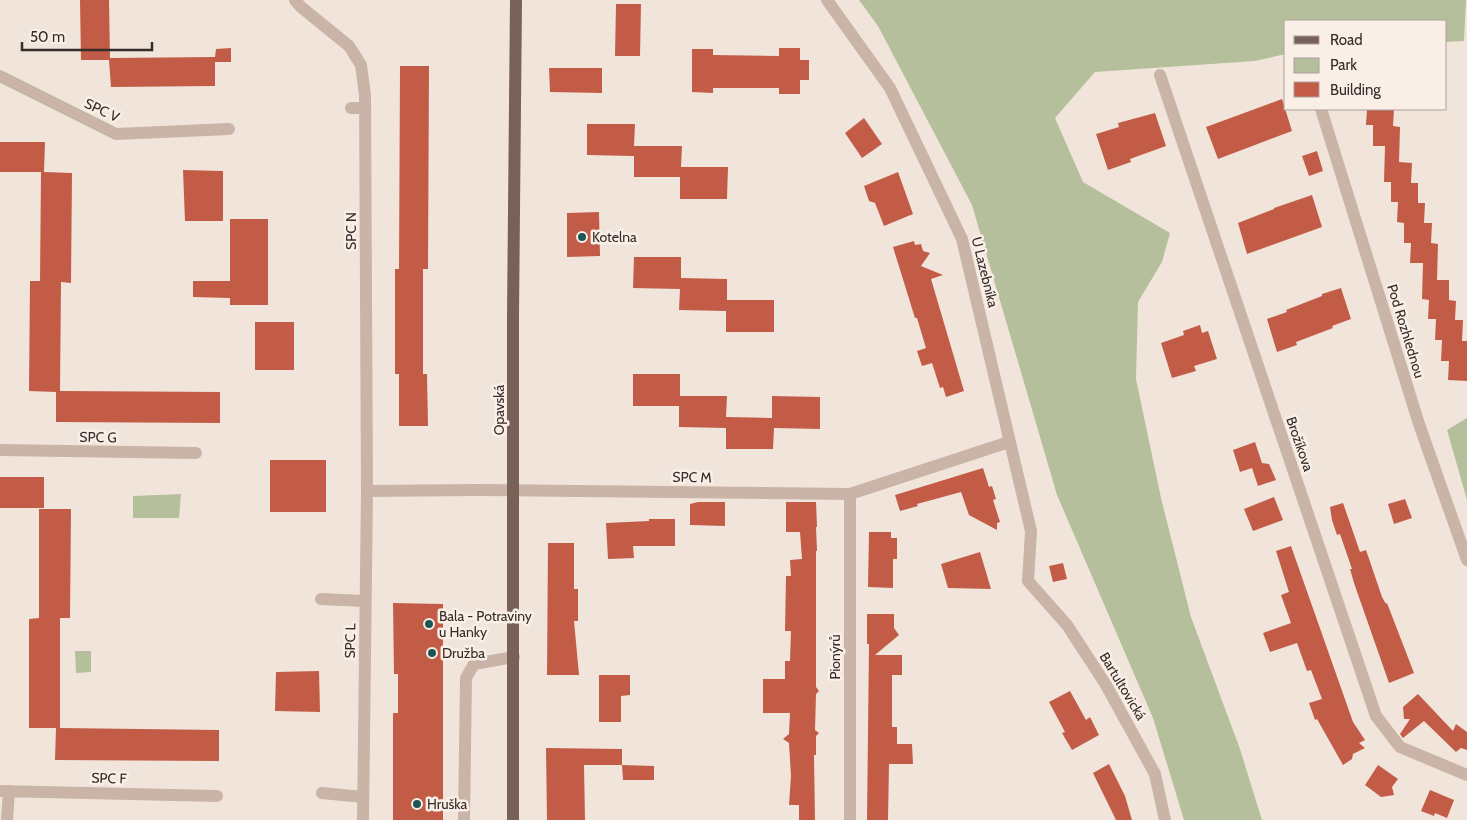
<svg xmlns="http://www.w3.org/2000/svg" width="1467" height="820" font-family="Cabin,sans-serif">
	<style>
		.green { fill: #b6bf9b }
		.building { fill: #c25c47 }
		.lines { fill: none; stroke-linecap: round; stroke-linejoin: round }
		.minor { stroke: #c9b4a7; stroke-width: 12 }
		.major { stroke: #776159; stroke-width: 12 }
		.poi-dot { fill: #1e5655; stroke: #f9efe7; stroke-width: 2 }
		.labels { text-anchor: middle; stroke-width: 5; stroke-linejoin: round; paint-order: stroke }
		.street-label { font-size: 14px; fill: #352b28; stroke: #f9efe7 }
		.poi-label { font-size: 14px; fill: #352b28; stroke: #f9efe7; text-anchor: start }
	</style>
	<rect width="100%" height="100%" fill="#f1e5db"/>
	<g class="green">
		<path d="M 859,0 L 1466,0 L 1464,41 L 1446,42 L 1446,21 L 1286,21 L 1286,54 L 1255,61 L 1095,72 L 1055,118 L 1083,182 L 1170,233 L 1162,262 L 1138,302 L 1136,379 L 1161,498 L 1191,617 L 1240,749 L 1262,820 L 1184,820 L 1153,718 L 1057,495 L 972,205 L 878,26 Z"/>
		<path d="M 1467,418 L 1467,500 L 1447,430 Z"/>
		<path d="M 181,494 L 179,518 L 133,518 L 133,496 Z"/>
		<path d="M 75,651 L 91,651 L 91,672 L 76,673 Z"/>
	</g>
	<g class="building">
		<path d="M 80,0 L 109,0 L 110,58 L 215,57 L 216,49 L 231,48 L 231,62 L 215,62 L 215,86 L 111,87 L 109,60 L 81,60 Z"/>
		<path d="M 616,4 L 641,4 L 640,56 L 615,56 Z"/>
		<path d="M 779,48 L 800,48 L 800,60 L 809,60 L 809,80 L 800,80 L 800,94 L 779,94 L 779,88 L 713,88 L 713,93 L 692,92 L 692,49 L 713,49 L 713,55 L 779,56 Z"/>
		<path d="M 400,66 L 429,66 L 428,269 L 423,269 L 423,374 L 427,374 L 428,426 L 399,426 L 399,374 L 395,374 L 395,269 L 399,269 Z"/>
		<path d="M 549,68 L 602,68 L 602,93 L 550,92 Z"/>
		<path d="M 1282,99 L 1292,131 L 1218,159 L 1206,127 Z"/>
		<path d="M 1367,109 L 1394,109 L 1393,126 L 1400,127 L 1399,162 L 1412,163 L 1411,183 L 1418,183 L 1418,203 L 1425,203 L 1424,223 L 1432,223 L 1431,243 L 1438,244 L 1437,280 L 1449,280 L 1449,300 L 1456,301 L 1455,320 L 1463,320 L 1462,341 L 1467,341 L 1467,381 L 1448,380 L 1449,361 L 1441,361 L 1442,340 L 1435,340 L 1436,319 L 1428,319 L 1429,300 L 1422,299 L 1423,263 L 1410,263 L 1411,243 L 1404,243 L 1404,223 L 1397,222 L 1398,202 L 1391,202 L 1391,182 L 1384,182 L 1385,146 L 1373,146 L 1373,125 L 1366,125 Z"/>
		<path d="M 1155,113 L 1166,146 L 1130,159 L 1131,162 L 1108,170 L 1096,134 L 1119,127 L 1118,123 Z"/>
		<path d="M 864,118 L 882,144 L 862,158 L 845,133 Z"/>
		<path d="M 587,124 L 635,124 L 634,146 L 682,146 L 681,167 L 728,167 L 727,199 L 680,199 L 680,177 L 634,177 L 634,156 L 587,155 Z"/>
		<path d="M 0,142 L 45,142 L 44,172 L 72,173 L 71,283 L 61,282 L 60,391 L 220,392 L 220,423 L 56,422 L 56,392 L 29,391 L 30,281 L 40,281 L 41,172 L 0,172 Z"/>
		<path d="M 1317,151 L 1323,171 L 1309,176 L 1302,156 Z"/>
		<path d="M 183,170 L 223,171 L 223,221 L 185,221 Z"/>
		<path d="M 898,172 L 913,214 L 884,226 L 875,203 L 869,201 L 864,186 Z"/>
		<path d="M 1312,195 L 1322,227 L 1247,254 L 1238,223 L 1274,209 L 1274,208 Z"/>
		<path d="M 599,212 L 600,256 L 567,257 L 567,213 Z"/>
		<path d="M 230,219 L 268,219 L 268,305 L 230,305 L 230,298 L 193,297 L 193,281 L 230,281 Z"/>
		<path d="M 914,241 L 915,245 L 921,244 L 923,251 L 930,253 L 921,266 L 943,275 L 931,279 L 964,391 L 946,397 L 943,387 L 940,388 L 932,363 L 922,366 L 917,351 L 926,348 L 917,318 L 915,318 L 893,247 Z"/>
		<path d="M 634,257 L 681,257 L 681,278 L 727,279 L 727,300 L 774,300 L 774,332 L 726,332 L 726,311 L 679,310 L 680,289 L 633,288 Z"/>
		<path d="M 1341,288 L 1351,319 L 1332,326 L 1333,328 L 1296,342 L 1297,345 L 1277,352 L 1267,319 L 1287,312 L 1286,310 L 1322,296 L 1322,294 Z"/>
		<rect x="255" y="322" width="39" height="48"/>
		<path d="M 1200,325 L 1202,333 L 1208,331 L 1217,359 L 1194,366 L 1196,371 L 1172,378 L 1161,343 L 1184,335 L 1183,331 Z"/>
		<path d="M 633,374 L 680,374 L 680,396 L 727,396 L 726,417 L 772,418 L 772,396 L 820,397 L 820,429 L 774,428 L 773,449 L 726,449 L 726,428 L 679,427 L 679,406 L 633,406 Z"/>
		<path d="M 1255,442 L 1262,463 L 1269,464 L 1276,480 L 1258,486 L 1252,468 L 1240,472 L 1233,450 Z"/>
		<rect x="270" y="460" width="56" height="52"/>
		<path d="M 983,468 L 989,487 L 992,486 L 996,499 L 993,500 L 1000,522 L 997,523 L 997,530 L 969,515 L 961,492 L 917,504 L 918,506 L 900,511 L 895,495 Z"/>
		<rect x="0" y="477" width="44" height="31"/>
		<path d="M 1274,497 L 1283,520 L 1253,531 L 1244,509 Z"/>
		<path d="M 1405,499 L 1412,518 L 1394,524 L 1388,504 Z"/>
		<path d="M 698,502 L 725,502 L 725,526 L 690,525 L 690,504 Z"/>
		<path d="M 786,502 L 816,502 L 817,527 L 816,527 L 817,551 L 816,551 L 816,687 L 819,691 L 816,694 L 815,730 L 819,733 L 816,736 L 816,755 L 814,755 L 815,820 L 799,820 L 799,805 L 789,805 L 791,776 L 789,743 L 783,739 L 789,734 L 790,713 L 763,713 L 763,679 L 785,679 L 785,661 L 790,661 L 791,631 L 785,631 L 786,576 L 791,576 L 790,560 L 802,559 L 800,532 L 786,532 Z"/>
		<path d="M 1343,503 L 1360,552 L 1366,550 L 1382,597 L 1386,604 L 1387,603 L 1414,673 L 1389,683 L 1354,583 L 1350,569 L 1352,569 L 1340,534 L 1337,535 L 1332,520 L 1330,507 Z"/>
		<path d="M 39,509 L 71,509 L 70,618 L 60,618 L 60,728 L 219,730 L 219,761 L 55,760 L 56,728 L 29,728 L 29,619 L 39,618 Z"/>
		<path d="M 649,519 L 675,519 L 675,546 L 633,546 L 634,558 L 608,559 L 606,523 L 649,521 Z"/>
		<path d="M 869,532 L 891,532 L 891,538 L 897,538 L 897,559 L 893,559 L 893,588 L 868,587 Z"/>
		<path d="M 548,543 L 574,543 L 574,589 L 578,589 L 578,621 L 574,621 L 579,675 L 547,675 Z"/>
		<path d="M 1291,546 L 1353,722 L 1365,740 L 1359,743 L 1365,748 L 1353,754 L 1352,759 L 1343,765 L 1317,719 L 1315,720 L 1309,703 L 1322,699 L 1311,670 L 1307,671 L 1297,643 L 1270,652 L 1263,633 L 1291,623 L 1281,595 L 1289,592 L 1276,551 Z"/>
		<path d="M 980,552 L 991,589 L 948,588 L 941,564 Z"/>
		<path d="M 1063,563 L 1067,579 L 1053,582 L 1049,566 Z"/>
		<path d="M 393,603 L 443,604 L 443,820 L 393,820 L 393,713 L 398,713 L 398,674 L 394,674 Z"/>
		<path d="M 867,614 L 894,614 L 894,628 L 899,635 L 875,655 L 902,655 L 902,675 L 892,675 L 892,727 L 897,727 L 897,744 L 912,744 L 913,764 L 889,764 L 888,820 L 867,820 L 869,644 L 867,644 Z"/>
		<path d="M 319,671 L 320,712 L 275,711 L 276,672 Z"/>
		<path d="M 599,675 L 630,675 L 630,695 L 621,696 L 621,722 L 599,722 Z"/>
		<path d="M 1070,691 L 1086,720 L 1090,717 L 1099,735 L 1072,750 L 1062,733 L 1065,732 L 1049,702 Z"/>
		<path d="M 1418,694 L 1453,731 L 1456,724 L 1467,732 L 1467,750 L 1461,748 L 1456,752 L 1424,721 L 1403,738 L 1400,734 L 1410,719 L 1404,719 L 1403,707 Z"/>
		<path d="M 546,748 L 622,749 L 622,765 L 584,765 L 585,820 L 547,820 Z"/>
		<path d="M 1109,764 L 1125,796 L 1132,820 L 1116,820 L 1093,773 Z"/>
		<path d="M 622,765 L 654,766 L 654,780 L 623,780 Z"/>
		<path d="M 1378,765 L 1398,779 L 1392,787 L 1394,795 L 1381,797 L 1365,785 Z"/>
		<path d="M 1430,790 L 1454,800 L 1447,818 L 1435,813 L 1434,816 L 1421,811 Z"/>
	</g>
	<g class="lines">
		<g class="minor">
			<path d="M 295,0 L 301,7 L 349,46 L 361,65 L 365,95 L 367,491 L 363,820"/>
			<path d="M 827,0 L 890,88 L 962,239 L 1031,531 L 1028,581 L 1067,625 L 1106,685 L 1155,774 L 1165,820"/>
			<path d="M 1160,75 L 1376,716 L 1400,747 L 1467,775"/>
			<path d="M 0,76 L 116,134 L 229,129"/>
			<path d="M 351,108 L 365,108"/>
			<path d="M 1321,109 L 1419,424 L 1467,560"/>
			<path d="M 0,450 L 196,453"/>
			<path d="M 367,491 L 476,490 L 850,494 L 1009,442"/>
			<path d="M 321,599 L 365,601"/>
			<path d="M 0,791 L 217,796"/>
			<path d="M 322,793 L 363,797"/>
			<path d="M 7,820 L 9,791"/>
			<path d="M 464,820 L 466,678 L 474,664 L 514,657"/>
			<path d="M 850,820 L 850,494"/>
		</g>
		<path class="major" d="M 513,820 L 513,316 L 516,0"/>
	</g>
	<g class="poi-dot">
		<circle cx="582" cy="237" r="5"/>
		<circle cx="429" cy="624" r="5"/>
		<circle cx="432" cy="653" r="5"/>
		<circle cx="417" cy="804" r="5"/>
	</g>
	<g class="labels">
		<g class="street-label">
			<text transform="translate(102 110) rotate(25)" y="5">SPC V</text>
			<text transform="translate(351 231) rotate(-90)" y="5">SPC N</text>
			<text transform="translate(985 272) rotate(76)" y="5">U Lazebníka</text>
			<text transform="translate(1406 331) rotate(73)" y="5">Pod Rozhlednou</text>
			<text transform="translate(499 410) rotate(-90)" y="5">Opavská</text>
			<text transform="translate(98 437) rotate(1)" y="5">SPC G</text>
			<text transform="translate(1300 444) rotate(71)" y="5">Brožíkova</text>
			<text transform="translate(692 477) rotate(1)" y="5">SPC M</text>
			<text transform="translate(350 641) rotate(-89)" y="5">SPC L</text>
			<text transform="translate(835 657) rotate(-90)" y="5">Pionýrů</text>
			<text transform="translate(1123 686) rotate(59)" y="5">Bartultovická</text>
			<text transform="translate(109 778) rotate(2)" y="5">SPC F</text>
		</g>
		<g class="poi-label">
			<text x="592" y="242">Kotelna</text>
			<text x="439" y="621">Bala - Potraviny<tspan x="439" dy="16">u Hanky</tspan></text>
			<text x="442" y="658">Družba</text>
			<text x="427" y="809">Hruška</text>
		</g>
	</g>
	<rect x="1284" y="20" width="162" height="90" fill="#f9efe7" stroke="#aba19b"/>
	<rect x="1294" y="36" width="25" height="8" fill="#776159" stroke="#aba19b"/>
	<text x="1330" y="45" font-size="15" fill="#352b28">Road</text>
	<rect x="1294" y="58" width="25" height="15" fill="#b6bf9b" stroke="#aba19b"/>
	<text x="1330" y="70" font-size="15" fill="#352b28">Park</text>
	<rect x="1294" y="82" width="25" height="15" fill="#c25c47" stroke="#aba19b"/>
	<text x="1330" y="95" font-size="15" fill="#352b28">Building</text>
	<path d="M22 42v8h130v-8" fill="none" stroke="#352b28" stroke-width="2.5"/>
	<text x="30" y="42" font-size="15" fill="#352b28" stroke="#f9efe7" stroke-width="4" paint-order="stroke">50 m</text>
</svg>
